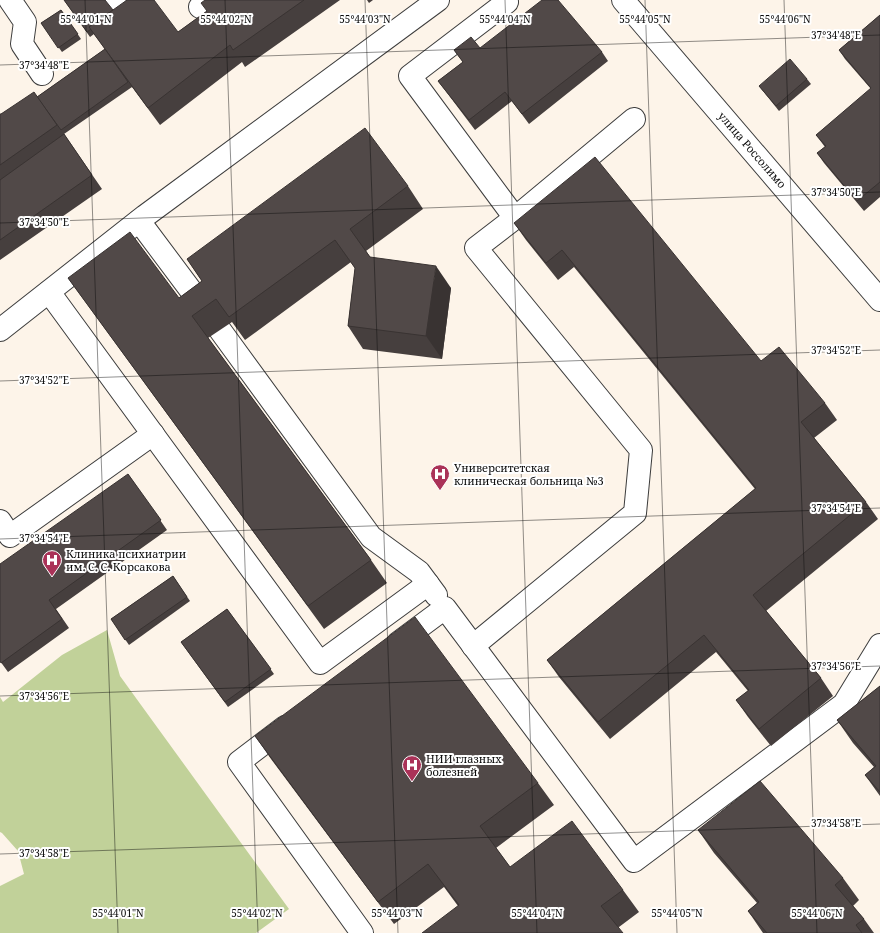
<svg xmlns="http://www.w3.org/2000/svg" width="880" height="933" font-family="'Noto Serif',serif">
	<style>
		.forest { fill: #c1d199 }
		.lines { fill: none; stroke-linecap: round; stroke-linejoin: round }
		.minor-casing { stroke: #3d3d3d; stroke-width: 24 }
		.minor { stroke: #fff; stroke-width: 22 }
		.wall { fill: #463f3e }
		.shaded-wall { fill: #393332 }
		.building { fill: #514948; stroke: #393332 }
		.ticks { fill: none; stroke: #0a0a0a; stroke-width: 1; stroke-opacity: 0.45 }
		.labels { text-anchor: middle; stroke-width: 4; stroke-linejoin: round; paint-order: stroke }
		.street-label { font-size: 11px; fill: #0a0a0a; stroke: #fff }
		.poi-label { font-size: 11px; fill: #0a0a0a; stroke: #fff; text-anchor: start }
		.ticks-label { font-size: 10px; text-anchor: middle; fill: #0a0a0a; stroke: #fff; stroke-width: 4; stroke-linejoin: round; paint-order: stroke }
	</style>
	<rect width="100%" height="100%" fill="#fdf4e9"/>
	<path class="forest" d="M 107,630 L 120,676 L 289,909 L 256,933 L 0,933 L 0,886 L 24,874 L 18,851 L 2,833 L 0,832 L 0,697 L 3,702 L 62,655 Z"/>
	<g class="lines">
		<defs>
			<g id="minor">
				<path d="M 10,0 L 25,22 L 22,44 L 42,74"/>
				<path d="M 112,0 L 123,16"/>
				<path d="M 506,0 L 507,2 L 410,76 L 515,218"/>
				<path d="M 623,0 L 880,300"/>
				<path d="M 200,7 L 209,0"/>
				<path d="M 139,221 L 207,312"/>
				<path d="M 49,292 L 320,663 L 428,584"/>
				<path d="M 0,330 L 145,216 L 438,0"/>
				<path d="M 220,330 L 371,537 L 419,572 L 436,595"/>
				<path d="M 0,521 L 10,536 L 153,434"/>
				<path d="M 398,643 L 445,608 L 634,861 L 844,704 L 880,645"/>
				<path d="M 473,646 L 635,513 L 641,450 L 476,248 L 515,218 L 634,119"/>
				<path d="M 285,727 L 239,762 L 362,933"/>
			</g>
		</defs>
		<use href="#minor" class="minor-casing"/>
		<use href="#minor" class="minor"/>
	</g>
	<g class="wall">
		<path d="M 64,0 L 113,10 L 178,32 L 207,11 L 205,0 L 340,0 L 245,67 L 242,62 L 160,125 L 115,64 L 132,87 L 64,134 L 102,189 L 0,260 L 0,114 L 1,114 L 37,97 L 105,49 L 94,34 L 90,37 Z"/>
		<path d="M 367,0 L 373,0 L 369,3 Z"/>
		<path d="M 61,10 L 81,39 L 62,52 L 41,23 Z"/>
		<path d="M 880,15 L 880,197 L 864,211 L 824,163 L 817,153 L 825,147 L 816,135 L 871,89 L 845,59 L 839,50 Z"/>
		<path d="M 480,48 L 602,52 L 608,61 L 529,124 L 512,101 L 475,130 L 438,81 L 463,62 L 454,50 Z"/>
		<path d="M 807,79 L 811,84 L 779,111 L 759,86 Z"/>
		<path d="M 408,186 L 423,209 L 366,251 L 370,257 L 451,288 L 442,359 L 363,349 L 348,326 L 355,268 L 351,262 L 245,340 L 232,322 L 208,338 L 371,560 L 387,583 L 324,629 L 84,300 L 68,278 L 179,298 L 202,281 L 187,259 Z"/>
		<path d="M 514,223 L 761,361 L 825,403 L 837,420 L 814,438 L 866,502 L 878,519 L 766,611 L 821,678 L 833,696 L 771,746 L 748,717 L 736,700 L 748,691 L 716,652 L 610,739 L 559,677 L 547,660 L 755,489 L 574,267 L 558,280 L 526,240 Z"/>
		<path d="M 128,474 L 167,530 L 56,609 L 69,628 L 8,672 L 0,661 Z"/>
		<path d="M 173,576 L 190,601 L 129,645 L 111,619 Z"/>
		<path d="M 227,609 L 274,674 L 228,707 L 181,642 Z"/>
		<path d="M 880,686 L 880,796 L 865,775 L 874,767 L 853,743 L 837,720 Z"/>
		<path d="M 255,736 L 538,783 L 554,805 L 496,848 L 510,867 L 623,890 L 639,912 L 619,927 L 458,906 L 444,887 L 394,924 L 271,759 Z"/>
		<path d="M 698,830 L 843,878 L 859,900 L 853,906 L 864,919 L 874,933 L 763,933 L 748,911 L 757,903 L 714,853 Z"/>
	</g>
	<path class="shaded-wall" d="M 436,266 L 451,288 L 442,359 L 426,336 Z"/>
	<g class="building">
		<path d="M 64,0 L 105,0 L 113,10 L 89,27 L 91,29 L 87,32 Z"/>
		<path d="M 127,0 L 154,0 L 178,32 L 207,11 L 201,3 L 205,0 L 304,0 L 233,50 L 230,45 L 148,108 L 89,27 Z"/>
		<path d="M 542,0 L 558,0 L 602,52 L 522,114 L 505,92 L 469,120 L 438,81 L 463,62 L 454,50 L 471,37 L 480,48 Z"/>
		<path d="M 61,10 L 78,34 L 58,48 L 41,23 Z"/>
		<path d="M 880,15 L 880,182 L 857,201 L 817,153 L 826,146 L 816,135 L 871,88 L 839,50 Z"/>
		<path d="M 105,49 L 128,82 L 61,130 L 37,97 Z"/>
		<path d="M 790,59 L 807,79 L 776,106 L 759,86 Z"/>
		<path d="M 34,92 L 57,125 L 0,165 L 0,114 L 1,114 Z"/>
		<path d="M 365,128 L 408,186 L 350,229 L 370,257 L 436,266 L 426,336 L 348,326 L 355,268 L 335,240 L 229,317 L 216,299 L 192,316 L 371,560 L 308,606 L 68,278 L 130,232 L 179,298 L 202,281 L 187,259 Z"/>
		<path d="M 64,134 L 92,175 L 0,240 L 0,180 Z"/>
		<path d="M 595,157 L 761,361 L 779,347 L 825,403 L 801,422 L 866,502 L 753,595 L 821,678 L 759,729 L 736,700 L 749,690 L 704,635 L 598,722 L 547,660 L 756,488 L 562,250 L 546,263 L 514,223 Z"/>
		<path d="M 128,474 L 161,520 L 49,600 L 62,619 L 1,663 L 0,661 L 0,564 Z"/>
		<path d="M 173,576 L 187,597 L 125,640 L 111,619 Z"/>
		<path d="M 227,609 L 271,669 L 225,702 L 181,642 Z"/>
		<path d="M 415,617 L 538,783 L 480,826 L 510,867 L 572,821 L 623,890 L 601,906 L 623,933 L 422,933 L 459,905 L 428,864 L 378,902 L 255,736 Z"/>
		<path d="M 880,686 L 880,792 L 865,775 L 876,766 L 837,720 Z"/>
		<path d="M 760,781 L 843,878 L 835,885 L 864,919 L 856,925 L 862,933 L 767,933 L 748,911 L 759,902 L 698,830 Z"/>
	</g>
	<path class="ticks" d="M 85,0 L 118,933M 225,0 L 258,933M 365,0 L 398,933M 505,0 L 537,933M 645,0 L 677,933M 784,0 L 817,933M 0,65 L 880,35M 0,223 L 880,192M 0,381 L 880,350M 0,539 L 880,508M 0,696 L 880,666M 0,854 L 880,824"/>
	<defs>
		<symbol id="hospital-pin" viewBox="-11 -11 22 30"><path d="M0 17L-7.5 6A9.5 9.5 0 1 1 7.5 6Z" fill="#aa3258" stroke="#fff"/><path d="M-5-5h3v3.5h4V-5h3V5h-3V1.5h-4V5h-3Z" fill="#fff"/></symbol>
	</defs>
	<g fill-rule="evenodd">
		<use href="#hospital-pin" x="429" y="463" width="22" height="30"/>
		<use href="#hospital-pin" x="41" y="549" width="22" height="30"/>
		<use href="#hospital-pin" x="401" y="754" width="22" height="30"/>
	</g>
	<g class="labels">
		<g class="street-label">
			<text transform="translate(752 150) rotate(49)" y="4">улица Россолимо</text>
		</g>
		<g class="poi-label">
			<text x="454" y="472">Университетская<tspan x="454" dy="13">клиническая больница №3</tspan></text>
			<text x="66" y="558">Клиника психиатрии<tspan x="66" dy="13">им. С. С. Корсакова</tspan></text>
			<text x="426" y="763">НИИ глазных<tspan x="426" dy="13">болезней</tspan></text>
		</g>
	</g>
	<g class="ticks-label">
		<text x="86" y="23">55°44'01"N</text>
		<text x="226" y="23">55°44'02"N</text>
		<text x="365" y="23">55°44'03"N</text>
		<text x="505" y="23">55°44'04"N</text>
		<text x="645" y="23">55°44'05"N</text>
		<text x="785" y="23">55°44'06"N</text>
		<text x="836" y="39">37°34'48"E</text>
		<text x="44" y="69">37°34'48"E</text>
		<text x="836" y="196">37°34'50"E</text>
		<text x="44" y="226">37°34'50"E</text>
		<text x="836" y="354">37°34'52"E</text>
		<text x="44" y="384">37°34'52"E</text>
		<text x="836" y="512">37°34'54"E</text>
		<text x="44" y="542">37°34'54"E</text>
		<text x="836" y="670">37°34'56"E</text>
		<text x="44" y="700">37°34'56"E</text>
		<text x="836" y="827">37°34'58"E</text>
		<text x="44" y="857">37°34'58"E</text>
		<text x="118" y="917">55°44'01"N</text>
		<text x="257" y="917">55°44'02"N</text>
		<text x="397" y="917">55°44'03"N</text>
		<text x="537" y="917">55°44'04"N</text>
		<text x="677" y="917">55°44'05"N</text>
		<text x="817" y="917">55°44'06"N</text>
	</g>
</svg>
